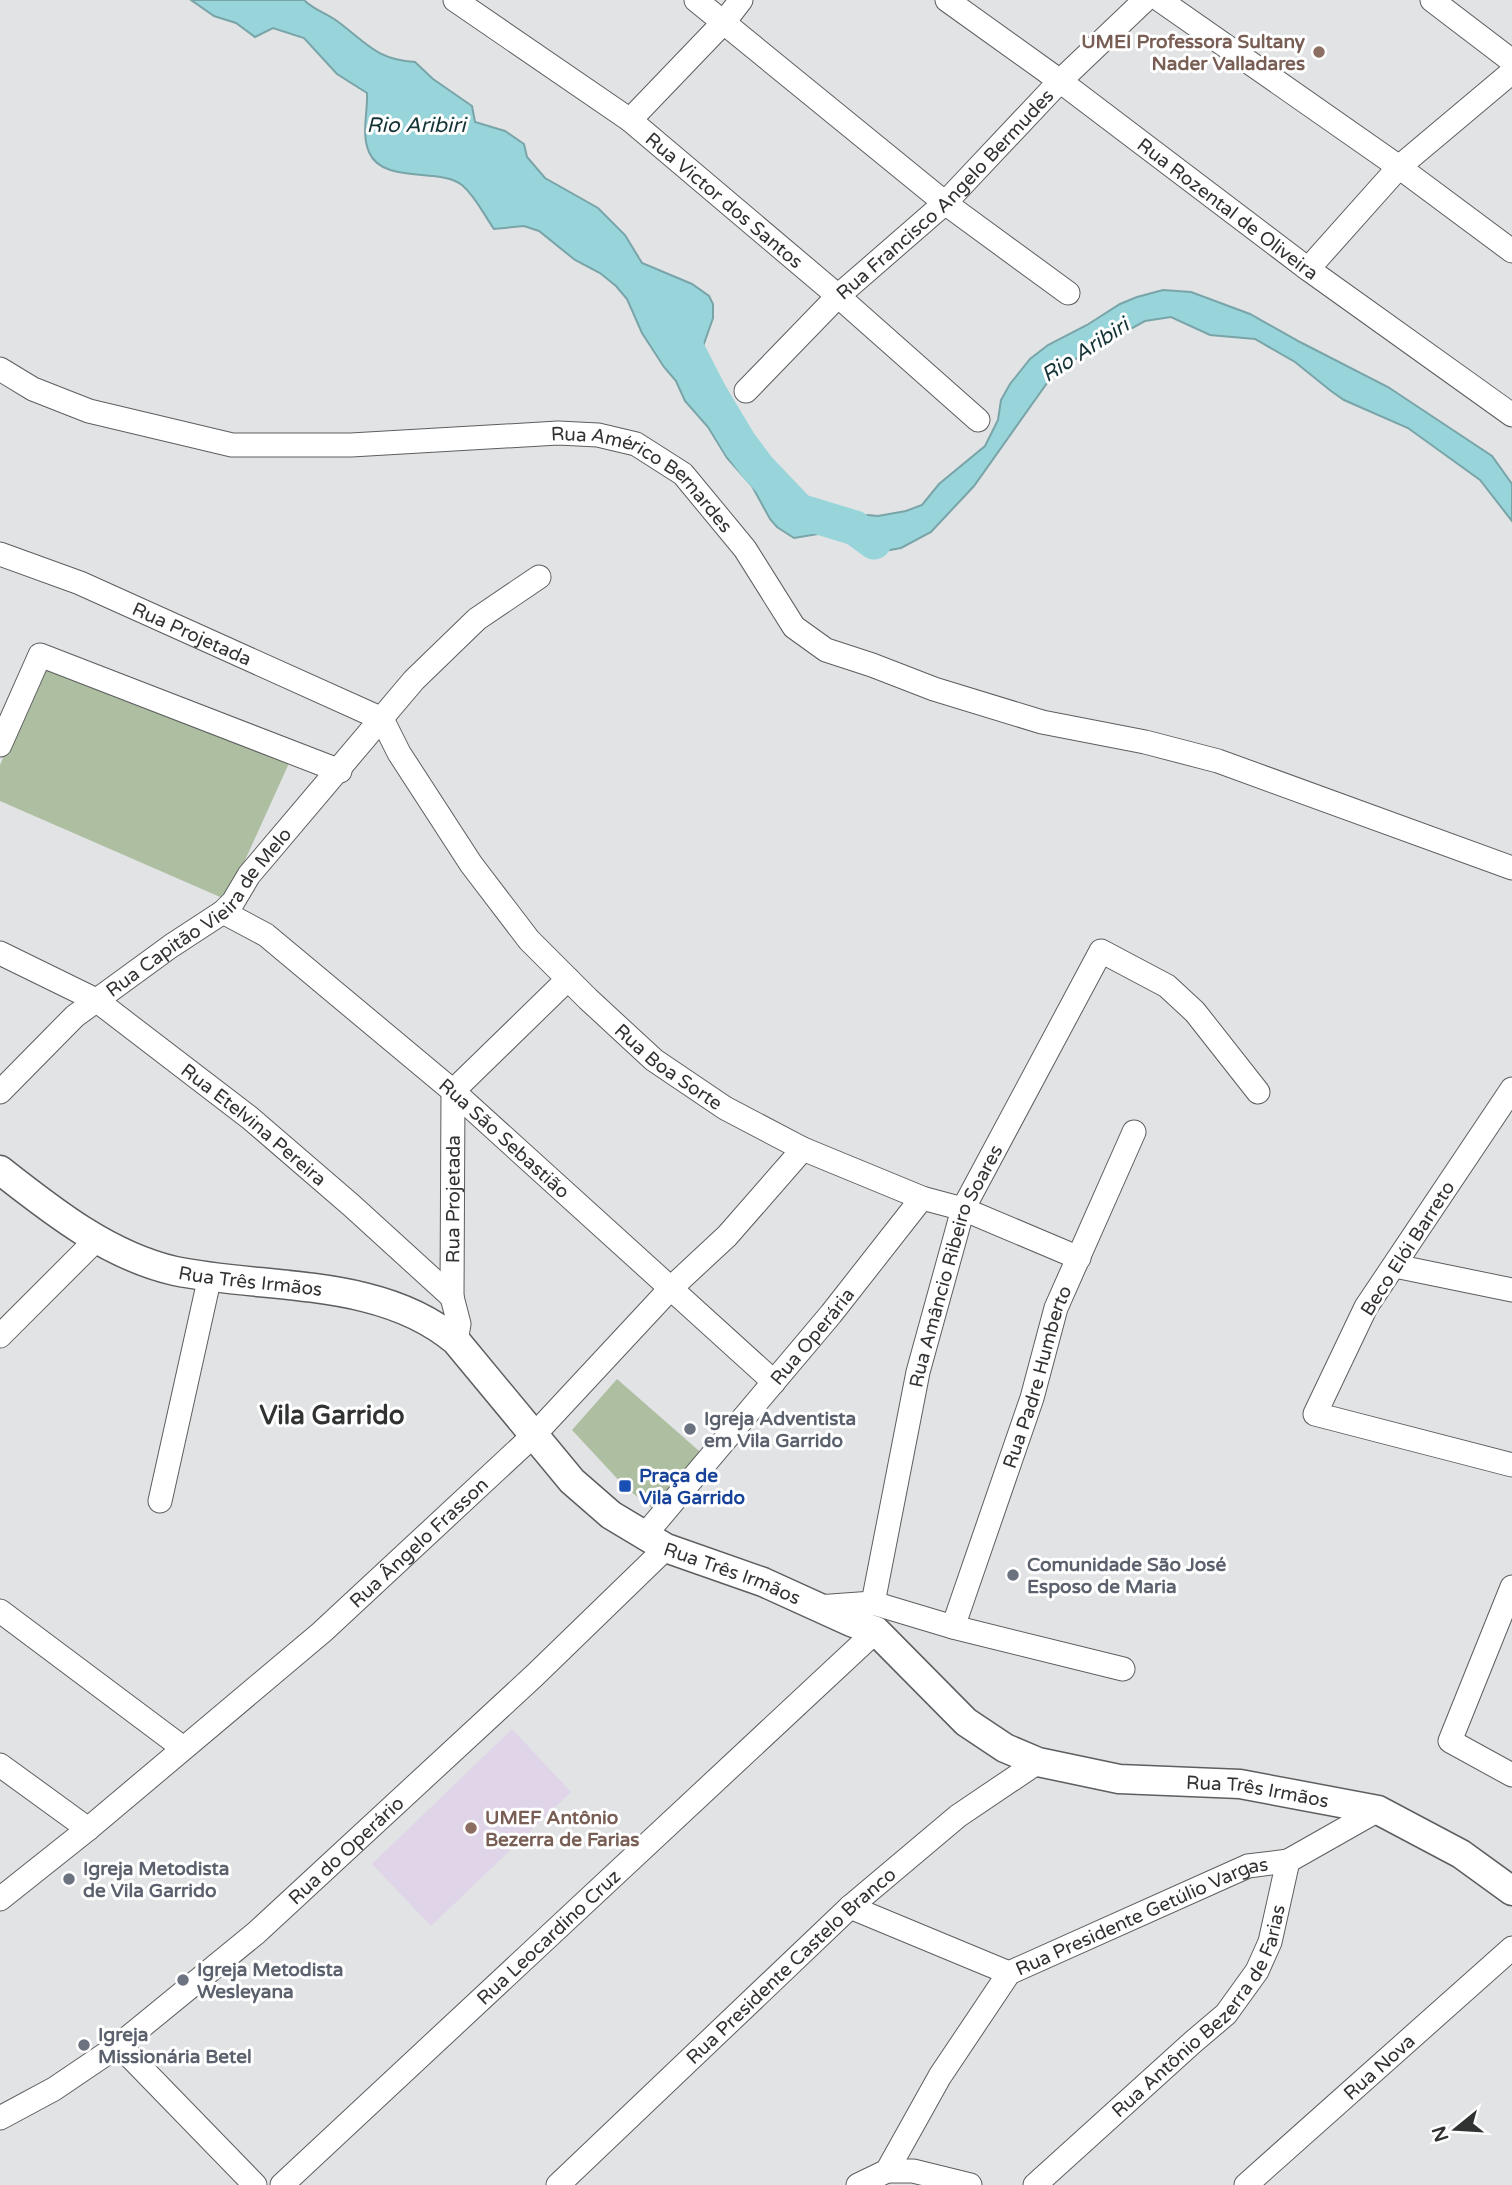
<svg xmlns="http://www.w3.org/2000/svg" width="1512" height="2185" font-family="'Varela Round',sans-serif">
	<style>
		.education { fill: #e0d4e8 }
		.green { fill: #aebfa1 }
		.water { fill: #98d5db; stroke: #79a4a8; stroke-width: 2 }
		.lines { fill: none; stroke-linecap: round; stroke-linejoin: round }
		.river { stroke: #98d5db; stroke-width: 35 }
		.minor-casing { stroke: #5c5e60; stroke-width: 25 }
		.tertiary-casing { stroke: #5c5e60; stroke-width: 31 }
		.minor { stroke: #fff; stroke-width: 23 }
		.tertiary { stroke: #fff; stroke-width: 28 }
		.education-dot { fill: #8d6e63; stroke: #fff; stroke-width: 2.5 }
		.worship-dot { fill: #6b7280; stroke: #fff; stroke-width: 2.5 }
		.transit-dot { fill: #1a4fb4; stroke: #fff; stroke-width: 2.5 }
		.labels { text-anchor: middle; stroke-width: 6; stroke-linejoin: round; paint-order: stroke }
		.education-label { font-size: 19px; font-weight: bold; fill: #785e54; stroke: #fff; text-anchor: end }
		.street-label { font-size: 19px; fill: #313232; stroke: #fff }
		.worship-label { font-size: 19px; font-weight: bold; fill: #5b616d; stroke: #fff; text-anchor: start }
		.transit-label { font-size: 19px; font-weight: bold; fill: #164399; stroke: #fff; text-anchor: start }
		.water-label { font-size: 21px; font-style: italic; fill: #143336; stroke: #fff }
		.district-label { font-size: 26px; font-weight: bold; fill: #313232; stroke: #fff }
	</style>
	<rect width="100%" height="100%" fill="#e1e3e5"/>
	<path class="education" d="M 512,1729 L 571,1792 L 431,1926 L 372,1864 Z"/>
	<g class="green">
		<path d="M 42,667 L 290,761 L 227,900 L 0,801 L 0,765 Z"/>
		<path d="M 617,1379 L 706,1457 L 658,1513 L 625,1487 L 572,1430 Z"/>
	</g>
	<path class="water" d="M 191,0 L 304,0 C 314,10 326,13 337,21 C 367,43 375,59 415,62 L 433,79 L 472,106 L 475,122 L 505,131 L 524,144 L 527,157 L 545,178 L 598,208 L 625,235 L 642,263 L 692,284 L 709,296 L 713,304 L 713,318 L 700,355 L 692,362 L 693,378 L 738,438 L 745,450 L 750,465 L 790,513 L 803,521 L 824,522 L 868,515 L 878,516 L 906,511 L 922,505 L 939,484 L 985,446 L 998,420 L 1001,400 L 1010,384 L 1030,359 L 1048,345 L 1087,325 L 1120,304 L 1137,297 L 1163,290 L 1191,292 L 1250,314 L 1300,342 L 1388,387 L 1492,456 L 1512,484 L 1512,521 L 1480,480 L 1408,428 L 1344,400 L 1331,391 L 1295,362 L 1255,339 L 1210,335 L 1171,317 L 1145,321 L 1057,369 L 974,486 L 931,532 L 901,548 L 879,552 L 868,549 L 852,539 L 835,537 L 824,533 L 794,538 L 777,527 L 770,519 L 752,486 L 727,458 L 708,427 L 685,401 L 676,381 L 664,367 L 642,333 L 627,299 L 616,286 L 600,273 L 575,260 L 539,231 L 524,226 L 494,229 C 484,215 476,197 462,185 C 440,167 383,185 369,152 C 361,134 368,112 367,93 L 337,74 L 304,38 L 273,28 L 255,37 L 236,23 L 214,16 Z"/>
	<g class="lines">
		<path class="river" d="M 671,318 L 710,394 L 740,444 L 758,468 L 799,511 L 855,528 L 874,542"/>
		<defs>
			<g id="minor">
				<path id="s1" d="M 455,0 L 630,120 L 838,296 L 978,420"/>
				<path d="M 696,0 L 945,203 L 1068,293"/>
				<path id="s2" d="M 947,0 L 1060,81 L 1308,269 L 1512,415"/>
				<path d="M 1160,0 L 1399,167 L 1512,251"/>
				<path d="M 1432,0 L 1512,61"/>
				<path d="M 630,120 L 724,22 L 741,0"/>
				<path d="M 1308,269 L 1399,167 L 1512,72"/>
				<path id="s3" d="M 0,369 L 33,389 L 89,411 L 232,445 L 351,445 L 558,433 L 598,435 L 636,444 L 683,474 L 745,549 L 794,627 L 826,650 L 872,665 L 934,689 L 1042,722 L 1145,742 L 1218,761 L 1512,868"/>
				<path id="s4" d="M 746,391 L 838,296 L 945,203 L 1060,81 L 1145,0"/>
				<path id="s5" d="M 0,554 L 80,583 L 382,719"/>
				<path id="s6" d="M 382,719 L 399,753 L 471,864 L 529,940 L 588,999 L 654,1060 L 725,1108 L 803,1149 L 922,1198 L 963,1209 L 1079,1258"/>
				<path d="M 0,745 L 40,655 L 340,771"/>
				<path id="s7" d="M 223,912 L 266,935 L 453,1091 L 774,1382"/>
				<path id="s8" d="M 0,953 L 96,1000 L 250,1118 L 351,1205 L 452,1297 L 459,1324 L 456,1341"/>
				<path d="M 1512,1089 L 1366,1307 L 1315,1414 L 1512,1465"/>
				<path id="s9" d="M 0,1092 L 75,1016 L 171,946 L 223,912 L 233,902 L 249,875 L 414,680 L 477,619 L 539,577"/>
				<path d="M 1395,1266 L 1512,1290"/>
				<path id="s10" d="M 452,1297 L 453,1091 L 568,979"/>
				<path d="M 0,1336 L 97,1239"/>
				<path d="M 160,1501 L 210,1276"/>
				<path id="s11" d="M 644,1536 L 831,1314 L 922,1198"/>
				<path d="M 1512,1587 L 1450,1741 L 1512,1775"/>
				<path id="s12" d="M 873,1603 L 918,1372 L 963,1209 L 1101,951 L 1167,986 L 1195,1012 L 1258,1092"/>
				<path d="M 817,1607 L 873,1603 L 953,1627 L 1123,1669"/>
				<path d="M 0,1611 L 183,1748"/>
				<path id="s13" d="M 953,1627 L 1032,1398 L 1056,1308 L 1134,1132"/>
				<path d="M 0,1765 L 88,1829"/>
				<path id="s14" d="M 0,1899 L 88,1829 L 322,1632 L 535,1434 L 670,1289 L 727,1236 L 803,1149"/>
				<path d="M 850,1907 L 1009,1973"/>
				<path d="M 119,2045 L 255,2185"/>
				<path id="s15" d="M 0,2118 L 54,2089 L 119,2045 L 256,1933 L 535,1675 L 666,1548"/>
				<path d="M 887,2171 L 913,2171 L 970,2185"/>
				<path id="s16" d="M 282,2185 L 876,1631"/>
				<path id="s17" d="M 558,2185 L 850,1907 L 958,1816 L 1038,1762"/>
				<path id="s18" d="M 858,2185 L 887,2171 L 940,2076 L 1009,1973 L 1248,1866 L 1288,1861"/>
				<path id="s19" d="M 1035,2185 L 1193,2042 L 1226,2014 L 1257,1971 L 1270,1942 L 1288,1861 L 1378,1810"/>
				<path id="s20" d="M 1246,2185 L 1512,1948"/>
			</g>
			<g id="tertiary">
				<path id="s21" d="M 0,1170 C 52,1211 109,1256 175,1271 C 268,1290 380,1277 456,1341 L 572,1481 L 611,1515 L 666,1548 L 763,1582 L 851,1622 L 876,1631 L 966,1722 L 1005,1748 L 1038,1762 L 1119,1779 L 1240,1784 L 1378,1810 L 1461,1854 L 1512,1891"/>
			</g>
		</defs>
		<use href="#minor" class="minor-casing"/>
		<use href="#tertiary" class="tertiary-casing"/>
		<use href="#minor" class="minor"/>
		<use href="#tertiary" class="tertiary"/>
	</g>
	<g class="education-dot">
		<circle cx="1319" cy="52" r="7"/>
		<circle cx="471" cy="1828" r="7"/>
	</g>
	<g class="worship-dot">
		<circle cx="690" cy="1429" r="7"/>
		<circle cx="1013" cy="1575" r="7"/>
		<circle cx="69" cy="1879" r="7"/>
		<circle cx="183" cy="1980" r="7"/>
		<circle cx="84" cy="2045" r="7"/>
	</g>
	<rect class="transit-dot" x="618" y="1479" width="14" height="14" rx="3.5"/>
	<g class="labels">
		<g class="education-label">
			<text x="1305" y="48">UMEI Professora Sultany<tspan x="1305" dy="22">Nader Valladares</tspan></text>
			<text x="485" y="1824" text-anchor="start">UMEF Antônio<tspan x="485" dy="22">Bezerra de Farias</tspan></text>
		</g>
		<g class="street-label">
			<text dy="7" stroke="none"><textPath href="#s4" startOffset="280">Rua Francisco Angelo Bermudes</textPath></text>
			<text dy="7" stroke="none"><textPath href="#s1" startOffset="336">Rua Victor dos Santos</textPath></text>
			<text dy="7" stroke="none"><textPath href="#s2" startOffset="350">Rua Rozental de Oliveira</textPath></text>
			<text dy="7" stroke="none"><textPath href="#s3" startOffset="672">Rua Américo Bernardes</textPath></text>
			<text dy="7" stroke="none"><textPath href="#s5" startOffset="208">Rua Projetada</textPath></text>
			<text dy="7" stroke="none"><textPath href="#s9" startOffset="270">Rua Capitão Vieira de Melo</textPath></text>
			<text dy="7" stroke="none"><textPath href="#s6" startOffset="455">Rua Boa Sorte</textPath></text>
			<text dy="7" stroke="none"><textPath href="#s8" startOffset="308">Rua Etelvina Pereira</textPath></text>
			<text dy="7" stroke="none"><textPath href="#s7" startOffset="362">Rua São Sebastião</textPath></text>
			<text dy="7" stroke="none"><textPath href="#s10" startOffset="98">Rua Projetada</textPath></text>
			<text transform="translate(1407 1248) rotate(-57)" y="7">Beco Elói Barreto</text>
			<text dy="7" stroke="none"><textPath href="#s12" startOffset="348">Rua Amâncio Ribeiro Soares</textPath></text>
			<text dy="7" stroke="none"><textPath href="#s21" startOffset="280">Rua Três Irmãos</textPath></text>
			<text dy="7" stroke="none"><textPath href="#s11" startOffset="261">Rua Operária</textPath></text>
			<text dy="7" stroke="none"><textPath href="#s13" startOffset="264">Rua Padre Humberto</textPath></text>
			<text dy="7" stroke="none"><textPath href="#s14" startOffset="550">Rua Ângelo Frasson</textPath></text>
			<text dy="7" stroke="none"><textPath href="#s21" startOffset="866">Rua Três Irmãos</textPath></text>
			<text dy="7" stroke="none"><textPath href="#s21" startOffset="1454">Rua Três Irmãos</textPath></text>
			<text dy="7" stroke="none"><textPath href="#s15" startOffset="439">Rua do Operário</textPath></text>
			<text dy="7" stroke="none"><textPath href="#s18" startOffset="410">Rua Presidente Getúlio Vargas</textPath></text>
			<text dy="7" stroke="none"><textPath href="#s16" startOffset="364">Rua Leocardino Cruz</textPath></text>
			<text dy="7" stroke="none"><textPath href="#s17" startOffset="320">Rua Presidente Castelo Branco</textPath></text>
			<text dy="7" stroke="none"><textPath href="#s19" startOffset="243">Rua Antônio Bezerra de Farias</textPath></text>
			<text dy="7" stroke="none"><textPath href="#s20" startOffset="178">Rua Nova</textPath></text>
		</g>
		<g class="worship-label">
			<text x="704" y="1425">Igreja Adventista<tspan x="704" dy="22">em Vila Garrido</tspan></text>
			<text x="1027" y="1571">Comunidade São José<tspan x="1027" dy="22">Esposo de Maria</tspan></text>
			<text x="83" y="1875">Igreja Metodista<tspan x="83" dy="22">de Vila Garrido</tspan></text>
			<text x="197" y="1976">Igreja Metodista<tspan x="197" dy="22">Wesleyana</tspan></text>
			<text x="98" y="2041">Igreja<tspan x="98" dy="22">Missionária Betel</tspan></text>
		</g>
		<g class="transit-label">
			<text x="639" y="1482">Praça de<tspan x="639" dy="22">Vila Garrido</tspan></text>
		</g>
		<g class="water-label">
			<text x="416" y="132">Rio Aribiri</text>
			<text transform="translate(1085 350) rotate(-33)" y="7">Rio Aribiri</text>
		</g>
		<g class="district-label">
			<text x="332" y="1424">Vila Garrido</text>
		</g>
	</g>
	<g transform="translate(1456 2129) rotate(252)" stroke="#ffffff" stroke-width="5" paint-order="stroke">
	<path d="M0-5L12 26L0 18L-12 26Z" fill="#313232"/>
	<text y="-10" font-size="19" font-weight="bold" text-anchor="middle" fill="#313232">N</text>
	</g>
</svg>
